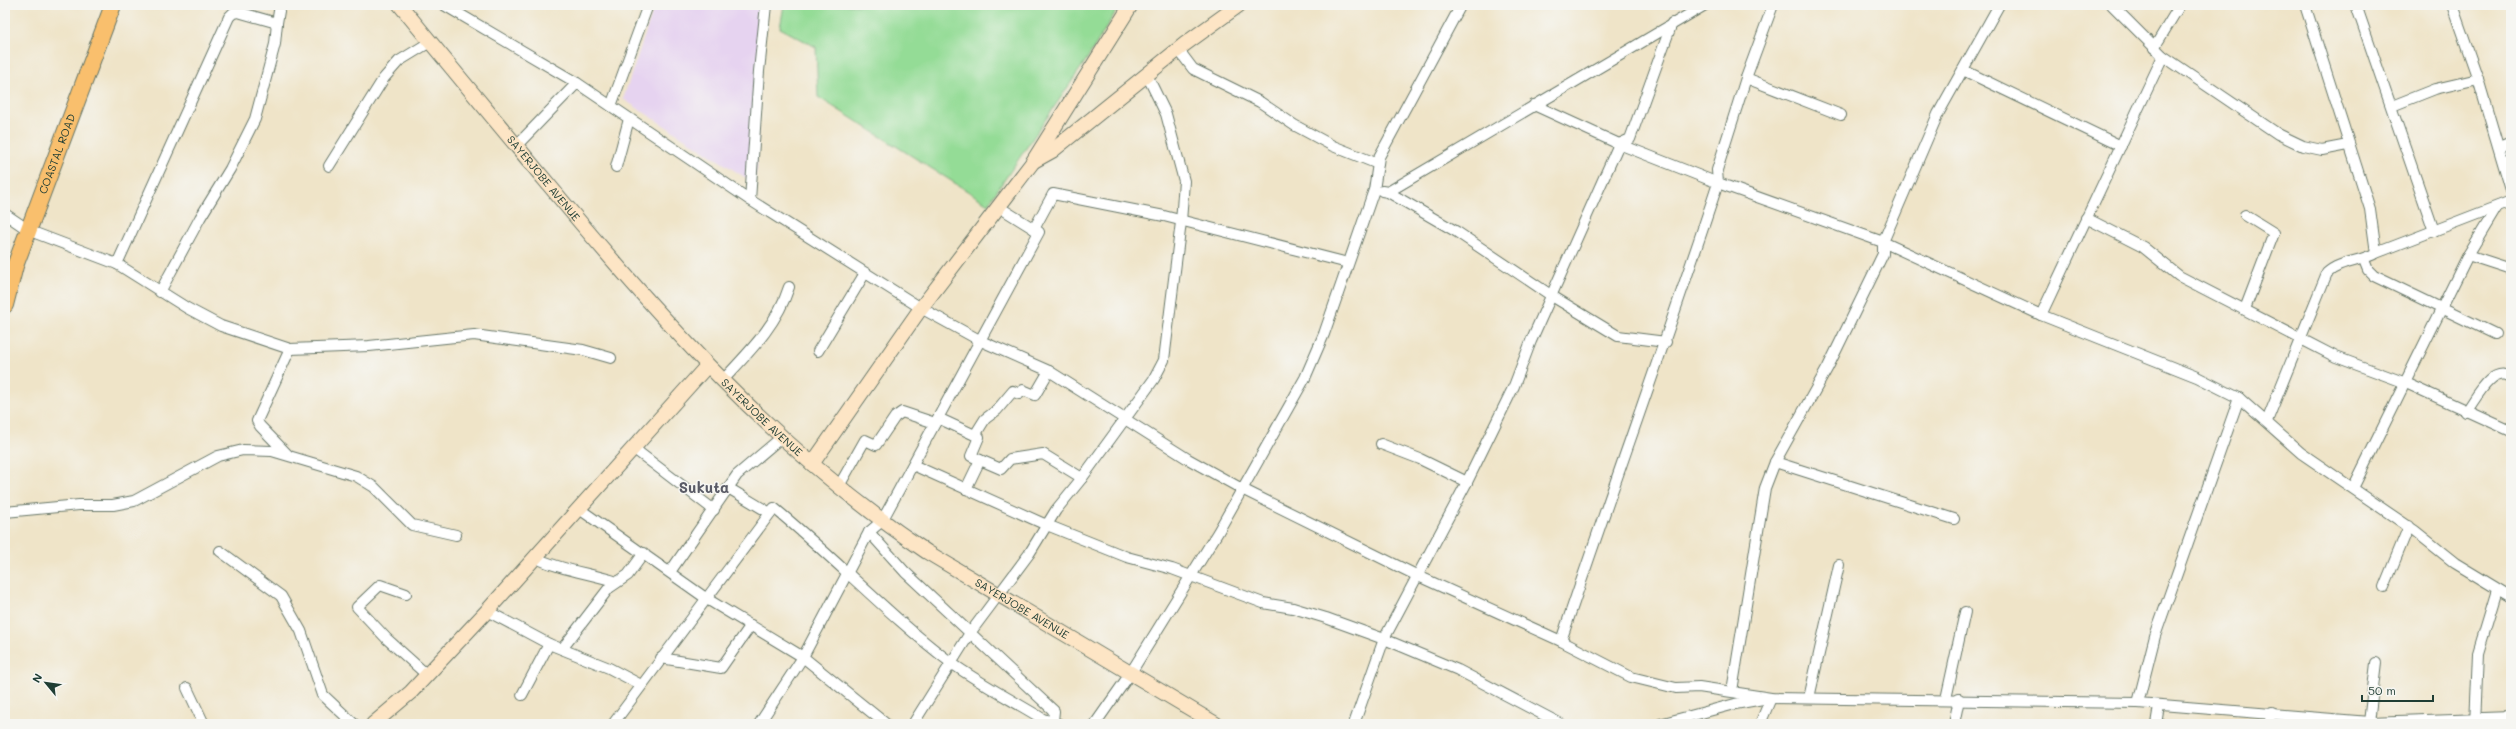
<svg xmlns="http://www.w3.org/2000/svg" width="2516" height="729" font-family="Mali,sans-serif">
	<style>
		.built { fill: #e6d3f0 }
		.green { fill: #94dc96; stroke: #5a8c65 }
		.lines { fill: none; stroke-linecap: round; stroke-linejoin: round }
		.street-casing { stroke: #687768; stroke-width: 12 }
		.secondary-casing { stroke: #687768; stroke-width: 16 }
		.primary-casing { stroke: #687768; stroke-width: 18 }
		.street { stroke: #fff; stroke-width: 10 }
		.secondary { stroke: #fde5c5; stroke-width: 14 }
		.primary { stroke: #f9bf6d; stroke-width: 16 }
		.labels { text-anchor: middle; stroke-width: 3; stroke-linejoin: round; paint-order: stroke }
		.street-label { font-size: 11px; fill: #1f3d34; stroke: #f6f6f2 }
		.district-label { font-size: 15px; font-weight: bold; fill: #5a5b66; stroke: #f6f6f2 }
	</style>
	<rect width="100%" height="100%" fill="#f6f6f2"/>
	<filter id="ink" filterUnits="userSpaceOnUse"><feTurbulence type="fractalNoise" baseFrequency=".025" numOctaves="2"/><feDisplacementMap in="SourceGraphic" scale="8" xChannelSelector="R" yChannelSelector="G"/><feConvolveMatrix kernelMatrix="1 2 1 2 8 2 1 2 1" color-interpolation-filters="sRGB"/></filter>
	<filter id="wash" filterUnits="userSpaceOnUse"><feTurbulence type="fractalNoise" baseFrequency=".012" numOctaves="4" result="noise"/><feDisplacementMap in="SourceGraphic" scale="16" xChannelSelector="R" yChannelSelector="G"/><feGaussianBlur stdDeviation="0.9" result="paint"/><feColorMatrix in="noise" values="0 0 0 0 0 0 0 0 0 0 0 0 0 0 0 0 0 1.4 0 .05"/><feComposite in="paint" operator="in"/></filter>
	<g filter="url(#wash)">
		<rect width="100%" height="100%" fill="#efe4c8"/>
		<path class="built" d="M 655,5 L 765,5 L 759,71 L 757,168 L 754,183 L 623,99 Z"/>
		<path class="green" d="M 784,5 L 1120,5 L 1087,59 L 988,204 L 818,97 L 816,47 L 780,28 Z"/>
	</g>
	<g filter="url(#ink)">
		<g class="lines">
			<defs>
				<g id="street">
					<path d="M 444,5 L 577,83 L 750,200 L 921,308 L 981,341 L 1049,371 L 1188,459 L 1242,489 L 1416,575 L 1561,641 L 1631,677 L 1676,688 L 1699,687 L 1771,698 L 2138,703 L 2369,722 L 2511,717"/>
					<path d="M 1999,5 L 1938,114 L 1883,242 L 2041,315 L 2197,377 L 2239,398 L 2301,453 L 2415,531 L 2455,563 L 2511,597"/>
					<path d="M 2112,5 L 2163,56 L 2278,134 L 2303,146 L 2322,150 L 2348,145"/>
					<path d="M 2305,5 L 2370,209 L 2376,253 L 2511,201"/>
					<path d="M 2356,5 L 2434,231"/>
					<path d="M 2452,5 L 2478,79 L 2511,190"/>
					<path d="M 2154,48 L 2180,5"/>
					<path d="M 1178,49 L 1193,69 L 1260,102 L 1294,125 L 1333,146 L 1378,164"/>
					<path d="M 1963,70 L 2121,146"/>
					<path d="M 1746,78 L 1841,115"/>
					<path d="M 1534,105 L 1619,144 L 1718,183 L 1883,242 L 1883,254 L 1828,367 L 1775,462 L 1765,488 L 1732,691"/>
					<path d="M 611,106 L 648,5"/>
					<path d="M 2392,106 L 2435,89 L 2478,79"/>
					<path d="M 516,146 L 577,83"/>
					<path d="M 2499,147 L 2511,142"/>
					<path d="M 329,166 L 384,78 L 399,61 L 430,42"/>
					<path d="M 616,167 L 629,119"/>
					<path d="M 1382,191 L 1388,192 L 1457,232 L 1552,296 L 1618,336 L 1666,342"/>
					<path d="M 1388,192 L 1705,5"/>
					<path d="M 750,200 L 759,71 L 766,5"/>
					<path d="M 5,214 L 30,231 L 117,264 L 187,308 L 221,326 L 290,349 L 369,346 L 474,335 L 583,350 L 611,358"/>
					<path d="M 2086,218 L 2143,247 L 2179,276 L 2336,357 L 2406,383 L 2511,431"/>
					<path d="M 1034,229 L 1053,194 L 1164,216 L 1348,263"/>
					<path d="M 2468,255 L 2511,269"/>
					<path d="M 2364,260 L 2368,270 L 2374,276 L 2495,334"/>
					<path d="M 117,264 L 229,17 L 233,13 L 238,12 L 277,23 L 280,5"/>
					<path d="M 160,292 L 200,218 L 230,169 L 255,119 L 275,44 L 277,23"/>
					<path d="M 2245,309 L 2274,233 L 2245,215"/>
					<path d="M 2041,315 L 2163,56"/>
					<path d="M 818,351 L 865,273"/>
					<path d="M 723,380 C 749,352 777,325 789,287"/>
					<path d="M 2466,412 C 2476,399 2491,365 2511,377"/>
					<path d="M 938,418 L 979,437 L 971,456 L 1001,469 L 1010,459 L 1043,454 L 1082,478"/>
					<path d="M 2267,421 L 2327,273 C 2340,261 2360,262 2376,253"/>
					<path d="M 975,435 L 985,419 L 997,410 L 1013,391 L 1019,394 L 1023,390 L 1035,395 L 1049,371"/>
					<path d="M 1381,444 L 1420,459 L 1467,482"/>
					<path d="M 633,448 L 714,510"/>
					<path d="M 288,455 L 260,426 L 257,421 L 290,349"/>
					<path d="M 1775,462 L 1954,519"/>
					<path d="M 913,465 L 1042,523 L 1127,557 L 1172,569 L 1263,603 L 1293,608 L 1326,618 L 1384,639 L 1458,670 L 1561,724"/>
					<path d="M 839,486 L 865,440 L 876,445 L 895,417 L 902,412 L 935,423"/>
					<path d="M 2353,488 L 2468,255 L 2497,207"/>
					<path d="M 730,489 L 770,513"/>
					<path d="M 966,489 L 980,460"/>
					<path d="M 578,508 L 707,599 L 803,657 L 886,724"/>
					<path d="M 5,512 L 79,505 L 113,505 L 134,501 L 218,456 L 243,450 L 272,451 L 356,476 L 374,487 L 412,525 L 456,535"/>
					<path d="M 869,532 L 905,572 L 1054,711 L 1053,721"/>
					<path d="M 220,551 L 281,596 L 301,631 L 323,695 L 354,724"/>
					<path d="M 534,557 C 560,570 589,573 617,582"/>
					<path d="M 670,572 L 737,475 L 783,436"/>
					<path d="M 2384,587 L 2409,526"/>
					<path d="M 406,594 L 380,585 L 357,607 L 387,639 L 427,675"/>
					<path d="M 487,611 L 549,644 L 609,668 L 641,685"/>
					<path d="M 1561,641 C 1612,488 1668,336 1718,183 L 1717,170 L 1746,78 L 1773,5"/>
					<path d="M 562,649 L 609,588 L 628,575 L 644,553"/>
					<path d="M 661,658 L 721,668 L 751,625"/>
					<path d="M 187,688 L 204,724"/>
					<path d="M 522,695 L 549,644"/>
					<path d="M 1809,698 L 1839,565"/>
					<path d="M 1946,699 L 1965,612"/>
					<path d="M 2138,703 L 2155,636 L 2239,398"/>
					<path d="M 2369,722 L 2376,663"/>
					<path d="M 613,724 L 774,508 C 834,557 888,615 950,662 C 979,683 1012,700 1043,719 L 1059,724"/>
					<path d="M 759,724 L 803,657 L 869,532 L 882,521 L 1039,232 L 999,207"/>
					<path d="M 913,724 L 970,633 L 1029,554 L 1056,510 L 1082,478 L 1154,379 L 1164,360 L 1181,222 L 1184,181 L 1166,114 L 1147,75"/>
					<path d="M 1095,724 L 1130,674 L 1218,532 L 1305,378 L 1324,334 L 1374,190 L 1379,157 L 1461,5"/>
					<path d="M 1354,724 L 1384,639 L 1467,482 L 1514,386 L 1531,341 L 1619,144 L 1630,139 L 1672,23"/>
					<path d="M 1660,724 L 1735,704 L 1763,699"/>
					<path d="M 1760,724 L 1771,698"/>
					<path d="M 1954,724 L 1959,699"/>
					<path d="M 2156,724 L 2159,706"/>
					<path d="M 2269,724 L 2272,713"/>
					<path d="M 2475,724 L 2478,653 L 2497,590"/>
				</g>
				<g id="secondary">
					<path id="s1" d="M 400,5 C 448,64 496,121 544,179 C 658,317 778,452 927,552 L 1216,724"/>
					<path d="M 1034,161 L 1052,151 L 1185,44 L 1239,5"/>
					<path d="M 812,464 L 921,308 L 1032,163 L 1131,5"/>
					<path d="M 373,724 L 411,692 L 487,611 L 707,366"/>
				</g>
				<g id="primary">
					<path id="s2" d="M 5,305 L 15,266 L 113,5"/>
				</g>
			</defs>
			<use href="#street" class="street-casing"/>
			<use href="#secondary" class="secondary-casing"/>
			<use href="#primary" class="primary-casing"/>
			<use href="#street" class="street"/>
			<use href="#secondary" class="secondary"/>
			<use href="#primary" class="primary"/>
		</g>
	</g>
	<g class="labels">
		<g class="street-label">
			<text dy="4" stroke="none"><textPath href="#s2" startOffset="160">COASTAL ROAD</textPath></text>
			<text dy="4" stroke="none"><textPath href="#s1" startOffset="225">SAYERJOBE AVENUE</textPath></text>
			<text dy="4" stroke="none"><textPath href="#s1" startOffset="549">SAYERJOBE AVENUE</textPath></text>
			<text dy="4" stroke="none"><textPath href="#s1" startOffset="873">SAYERJOBE AVENUE</textPath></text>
		</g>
		<g class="district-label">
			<text x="704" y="493">Sukuta</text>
		</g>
	</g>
	<rect width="2516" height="729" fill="none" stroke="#f6f6f2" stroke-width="20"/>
	<g transform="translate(46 683) rotate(299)" stroke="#f6f6f2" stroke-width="3" paint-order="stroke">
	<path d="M0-3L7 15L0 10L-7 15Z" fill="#1f3d34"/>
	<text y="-6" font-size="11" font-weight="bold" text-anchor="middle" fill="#1f3d34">N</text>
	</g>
	<path d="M2362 695v6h71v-6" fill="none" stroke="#1f3d34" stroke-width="2"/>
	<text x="2368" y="695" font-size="12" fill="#1f3d34" stroke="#f6f6f2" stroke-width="3" paint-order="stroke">50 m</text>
</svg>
